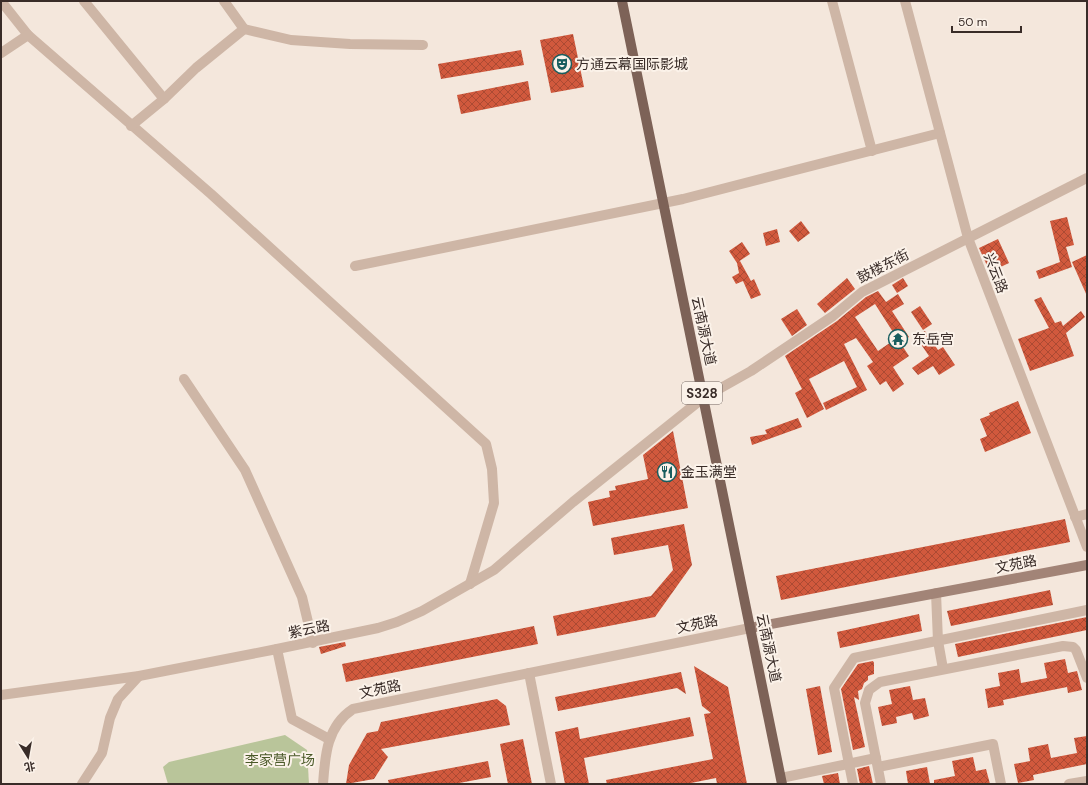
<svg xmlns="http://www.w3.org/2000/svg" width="1088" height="785" font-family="'DM Sans','Noto Sans SC',sans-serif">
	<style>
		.park { fill: #b9c59a }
		.building { fill: url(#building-cross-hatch) }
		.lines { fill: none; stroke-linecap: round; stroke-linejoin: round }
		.minor { stroke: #ceb6a6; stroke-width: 10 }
		.tertiary { stroke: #ceb6a6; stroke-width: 10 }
		.secondary { stroke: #a28477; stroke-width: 10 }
		.primary { stroke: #7d6257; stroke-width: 10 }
		.labels { text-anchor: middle; stroke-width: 4; stroke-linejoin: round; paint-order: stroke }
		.shield { fill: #fbf2e9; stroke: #736762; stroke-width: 1 }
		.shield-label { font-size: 13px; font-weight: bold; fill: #392c28 }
		.poi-label { font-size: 14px; fill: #392c28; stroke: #fbf2e9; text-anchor: start }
		.street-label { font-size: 14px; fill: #392c28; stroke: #fbf2e9 }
		.park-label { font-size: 14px; fill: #4b5a29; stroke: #fbf2e9 }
	</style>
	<defs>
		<pattern id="building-cross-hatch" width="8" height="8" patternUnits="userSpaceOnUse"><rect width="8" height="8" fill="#d1593d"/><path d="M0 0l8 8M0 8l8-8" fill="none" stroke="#ab4a33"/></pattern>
	</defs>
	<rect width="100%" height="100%" fill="#f4e7dc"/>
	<path class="park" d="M 285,735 L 307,750 L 309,784 L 168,784 L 163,767 L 169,762 Z"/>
	<g class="building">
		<path d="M 573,34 L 584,87 L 551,93 L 540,40 Z"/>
		<path d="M 521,50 L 524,65 L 441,79 L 438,64 Z"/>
		<path d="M 528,81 L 531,100 L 461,114 L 457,95 Z"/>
		<path d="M 1067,217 L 1074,245 L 1066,247 L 1072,267 L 1039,279 L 1036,271 L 1060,262 L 1050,221 Z"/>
		<path d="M 801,221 L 810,233 L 798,242 L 789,231 Z"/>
		<path d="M 777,229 L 780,242 L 766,246 L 763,233 Z"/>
		<path d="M 998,239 L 1009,263 L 990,272 L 979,248 Z"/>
		<path d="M 742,242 L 750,254 L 738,262 L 740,261 L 751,281 L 754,279 L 761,295 L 751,299 L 743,281 L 736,284 L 732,277 L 739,273 L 737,263 L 729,251 Z"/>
		<path d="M 1087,255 L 1087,296 L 1072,262 Z"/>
		<path d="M 847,278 L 855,289 L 825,313 L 817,304 Z"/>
		<path d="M 903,278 L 908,286 L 897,293 L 892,285 Z"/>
		<path d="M 878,291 L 886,302 L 898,294 L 904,304 L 892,311 L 909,337 L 900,343 L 875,304 L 855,317 L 878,351 L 897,338 L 909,356 L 893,367 L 904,384 L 893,392 L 886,381 L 880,385 L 867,366 L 873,362 L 856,338 L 844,344 L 867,390 L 826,410 L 823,403 L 857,387 L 844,361 L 809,379 L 824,409 L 807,418 L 795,393 L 802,389 L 785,356 L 837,321 L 866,297 Z"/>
		<path d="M 1041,297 L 1055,323 L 1061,321 L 1063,326 L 1081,311 L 1085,317 L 1066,333 L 1074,356 L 1030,371 L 1018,339 L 1049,328 L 1034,300 Z"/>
		<path d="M 920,306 L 932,324 L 923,330 L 911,312 Z"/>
		<path d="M 797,309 L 807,325 L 792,336 L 781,319 Z"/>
		<path d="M 925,331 L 938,350 L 943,347 L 955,365 L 939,375 L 933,366 L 918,375 L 912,368 L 929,356 L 916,337 Z"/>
		<path d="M 1018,401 L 1031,433 L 985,452 L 980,439 L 987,436 L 980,419 L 990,415 L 989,413 Z"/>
		<path d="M 798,418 L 802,427 L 752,445 L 750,437 L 767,434 L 765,430 Z"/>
		<path d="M 673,431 L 688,508 L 593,526 L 588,502 L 610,497 L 609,491 L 616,490 L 615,486 L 648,479 L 643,455 Z"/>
		<path d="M 1065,519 L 1070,542 L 781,600 L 776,576 Z"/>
		<path d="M 684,524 L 692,565 L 655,617 L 557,636 L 553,616 L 651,596 L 673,570 L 668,545 L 614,555 L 611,538 Z"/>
		<path d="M 1050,590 L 1053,605 L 951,626 L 947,611 Z"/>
		<path d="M 919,614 L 922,631 L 840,648 L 837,632 Z"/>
		<path d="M 1087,617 L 1087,630 L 958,657 L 955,644 Z"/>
		<path d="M 534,626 L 538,644 L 346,682 L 342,664 Z"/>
		<path d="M 345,642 L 346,646 L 321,654 L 319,647 Z"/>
		<path d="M 1065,659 L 1068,673 L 1077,671 L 1082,690 L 1068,693 L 1067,687 L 1003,700 L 1004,705 L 988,708 L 985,689 L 1000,686 L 998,673 L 1019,669 L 1021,683 L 1047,678 L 1044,663 Z"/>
		<path d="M 873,661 L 874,663 L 874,674 L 868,676 L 868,680 L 864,683 L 862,689 L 858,691 L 859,700 L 854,697 L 865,747 L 853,750 L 841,689 L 858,664 Z"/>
		<path d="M 694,666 L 728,687 L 747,784 L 717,784 L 716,778 L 686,784 L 607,784 L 606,780 L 713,759 L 704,714 L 711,713 L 702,706 Z"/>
		<path d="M 681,672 L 686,694 L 677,688 L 558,711 L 555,697 Z"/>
		<path d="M 820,686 L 832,752 L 818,755 L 806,689 Z"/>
		<path d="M 910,686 L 913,700 L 925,698 L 929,716 L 914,720 L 912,713 L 896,717 L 897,723 L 882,726 L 878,707 L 892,704 L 889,690 Z"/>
		<path d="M 497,699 L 506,706 L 510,725 L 381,749 L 388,757 L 374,779 L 346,784 L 349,765 L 367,733 L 378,731 L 381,722 Z"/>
		<path d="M 690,717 L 694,736 L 584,758 L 589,784 L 565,784 L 555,732 L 578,727 L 580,739 Z"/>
		<path d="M 1087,736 L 1087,764 L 1033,775 L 1034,780 L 1018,783 L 1014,764 L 1030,761 L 1028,748 L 1048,744 L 1051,758 L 1077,753 L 1074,738 Z"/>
		<path d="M 523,739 L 532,784 L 508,784 L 500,744 Z"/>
		<path d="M 973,757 L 976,771 L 986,769 L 990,784 L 934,784 L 934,780 L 955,776 L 952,761 Z"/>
		<path d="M 488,761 L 491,777 L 454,784 L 389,784 L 388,780 Z"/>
		<path d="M 869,766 L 873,784 L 860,784 L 857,769 Z"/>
		<path d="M 927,767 L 930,784 L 908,784 L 906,771 Z"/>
		<path d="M 838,773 L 840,784 L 824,784 L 822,776 Z"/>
	</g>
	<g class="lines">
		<g class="minor">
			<path d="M 1,1 L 28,35 L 211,194 L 486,444 L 492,469 L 494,503 L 470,584"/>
			<path d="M 84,1 L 164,99"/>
			<path d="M 832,1 L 872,151"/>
			<path d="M 905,1 L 968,238 L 1087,547"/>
			<path d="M 244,29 L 291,40 L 350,44 L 423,45"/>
			<path d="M 1,53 L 28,35"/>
			<path d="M 131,126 L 164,99 L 196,68 L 244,29 L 224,1"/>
			<path d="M 355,266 L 683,199 L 940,133"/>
			<path d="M 184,379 L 245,470 L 302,597 L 313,643"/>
			<path d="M 1075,517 L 1087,514"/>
			<path d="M 936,593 L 938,641 L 943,669"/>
			<path d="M 529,673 L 551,784"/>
			<path d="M 1,695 L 139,676 L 277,649"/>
			<path d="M 329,739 L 292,719 L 277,649 L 378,628 L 397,622 L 422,611 L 494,570 L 573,502 L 703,398 L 751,371 L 833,316 L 862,292 L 1087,178"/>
			<path d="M 878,767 L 993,744 L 1001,784"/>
			<path d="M 781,778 L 876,758"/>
			<path d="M 82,784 L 102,753 L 110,718 L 118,699 L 139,676"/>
			<path d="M 853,784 L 834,688 L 854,658 L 1087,610"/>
			<path d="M 881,784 L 865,703 L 869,690 L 880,682 L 1063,646 L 1073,647 L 1076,650 L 1087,678"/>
			<path d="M 1069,784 L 1087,781"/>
		</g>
		<path class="tertiary" d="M 323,784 C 325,755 327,726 353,709 L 750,628"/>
		<path class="secondary" d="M 750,628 L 1087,565"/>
		<path class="primary" d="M 622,1 L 782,784"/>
	</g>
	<defs>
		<symbol id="theatre-ring" viewBox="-11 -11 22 22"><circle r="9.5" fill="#fbf2e9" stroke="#195e5f" stroke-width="1.5"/><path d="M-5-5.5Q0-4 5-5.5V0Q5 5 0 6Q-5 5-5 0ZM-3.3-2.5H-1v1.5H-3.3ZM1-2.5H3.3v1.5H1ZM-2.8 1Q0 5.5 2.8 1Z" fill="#195e5f"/></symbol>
		<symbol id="temple-ring" viewBox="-11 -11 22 22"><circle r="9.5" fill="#fbf2e9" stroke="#195e5f" stroke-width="1.5"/><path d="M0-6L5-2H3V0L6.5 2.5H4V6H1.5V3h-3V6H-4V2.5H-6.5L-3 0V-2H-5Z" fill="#195e5f"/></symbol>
		<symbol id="restaurant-ring" viewBox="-11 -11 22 22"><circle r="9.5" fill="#fbf2e9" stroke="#195e5f" stroke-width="1.5"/><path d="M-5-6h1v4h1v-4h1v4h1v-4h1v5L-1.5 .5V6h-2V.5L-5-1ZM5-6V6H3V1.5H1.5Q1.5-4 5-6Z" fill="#195e5f"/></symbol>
	</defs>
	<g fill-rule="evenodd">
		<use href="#theatre-ring" x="551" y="53" width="22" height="22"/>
		<use href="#temple-ring" x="887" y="328" width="22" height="22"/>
		<use href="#restaurant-ring" x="656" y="461" width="22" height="22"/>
	</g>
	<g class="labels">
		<rect class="shield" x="682" y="382" width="40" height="22" rx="3"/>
		<g class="shield-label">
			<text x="702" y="398">S328</text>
		</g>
		<g class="poi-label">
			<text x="576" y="69">方通云幕国际影城</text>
			<text x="912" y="344">东岳宫</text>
			<text x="681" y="477">金玉满堂</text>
		</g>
		<g class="street-label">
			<text transform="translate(883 266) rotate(-27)" y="5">鼓楼东街</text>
			<text transform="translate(996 273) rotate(69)" y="5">兴云路</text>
			<text transform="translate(704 331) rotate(78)" y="5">云南源大道</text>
			<text transform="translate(1016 564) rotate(-11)" y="5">文苑路</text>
			<text transform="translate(697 624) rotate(-12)" y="5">文苑路</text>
			<text transform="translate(309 629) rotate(-11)" y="5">紫云路</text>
			<text transform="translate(769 648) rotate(78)" y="5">云南源大道</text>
			<text transform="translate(380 689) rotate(-12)" y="5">文苑路</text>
		</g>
		<g class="park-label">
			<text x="280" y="765">李家营广场</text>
		</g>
	</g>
	<rect width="1088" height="785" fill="none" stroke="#392c28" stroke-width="4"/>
	<g transform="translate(28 757) rotate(169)" stroke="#fbf2e9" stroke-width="3" paint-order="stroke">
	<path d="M0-3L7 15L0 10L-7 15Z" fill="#392c28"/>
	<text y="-6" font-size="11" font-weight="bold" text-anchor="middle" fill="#392c28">北</text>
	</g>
	<path d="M952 26v6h69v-6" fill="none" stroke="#392c28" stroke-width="2"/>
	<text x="958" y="26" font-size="12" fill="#392c28" stroke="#fbf2e9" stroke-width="3" paint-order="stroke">50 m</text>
</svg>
